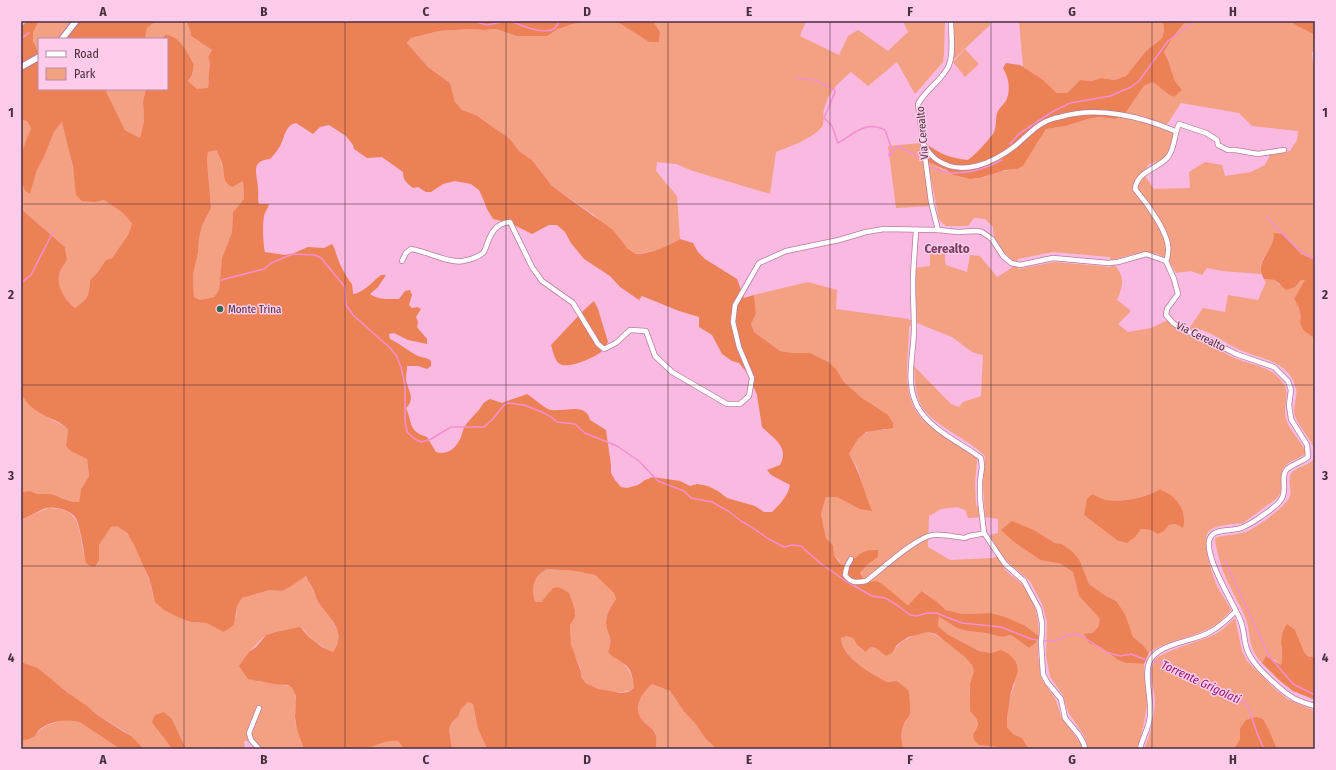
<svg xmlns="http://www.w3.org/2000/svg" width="1336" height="770" font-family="'Fira Sans Condensed',sans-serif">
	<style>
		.green { fill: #f3a182; fill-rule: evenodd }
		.forest { fill: #ed8156; fill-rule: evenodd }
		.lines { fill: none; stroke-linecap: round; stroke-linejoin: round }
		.stream { stroke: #f48ed0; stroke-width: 1.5 }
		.minor-casing { stroke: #b77ca1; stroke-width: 6 }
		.tertiary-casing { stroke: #b77ca1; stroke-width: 8 }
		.minor { stroke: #fff; stroke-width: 4.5 }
		.tertiary { stroke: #fff; stroke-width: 5.5 }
		.grid { fill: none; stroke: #472e3d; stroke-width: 1; stroke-opacity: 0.55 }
		.poi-dot { fill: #336a50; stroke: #ffcbea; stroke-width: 1.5 }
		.labels { text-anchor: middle; stroke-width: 3; stroke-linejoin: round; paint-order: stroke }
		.street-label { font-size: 11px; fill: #472e3d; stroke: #ffcbea }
		.poi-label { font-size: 11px; fill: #472e3d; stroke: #ffcbea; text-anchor: start }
		.water-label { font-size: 12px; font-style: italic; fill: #931d73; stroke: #ffcbea }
		.quarter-label { font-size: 13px; font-weight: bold; fill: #753f62; stroke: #ffcbea }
		.neatline { fill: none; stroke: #472e3d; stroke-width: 1.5 }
		.grid-label { font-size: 13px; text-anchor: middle; font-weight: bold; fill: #472e3d }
	</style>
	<rect width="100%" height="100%" fill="#f9b9e1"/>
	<g class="green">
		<path d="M 37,21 L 79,21 L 64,39 L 39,39 L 39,54 C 36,48 32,41 33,34 C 34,29 37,26 37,21 Z"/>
		<path d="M 156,21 L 186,21 L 190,30 L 191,36 L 212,50 L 208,57 C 211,65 209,66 209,74 C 208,79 209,84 208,89 L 197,89 L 188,81 L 192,75 L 194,64 L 188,55 L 165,35 L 162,39 L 145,39 L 147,28 Z"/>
		<path d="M 590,21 L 616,21 L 649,42 L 659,42 L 660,32 L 653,21 L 806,21 L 800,36 L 839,55 L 848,36 L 858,30 L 888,51 L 908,32 L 903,21 L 945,21 L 944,53 L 943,62 L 915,94 L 897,62 L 868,86 L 851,72 C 838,83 829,91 824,109 C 822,115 826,124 820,129 C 809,140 791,146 776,152 L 770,194 L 693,171 L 676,164 L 657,162 L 656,171 L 677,196 L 680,239 L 659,250 L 636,254 L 628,249 L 594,215 L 552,186 L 532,160 L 519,151 L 510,139 L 476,115 L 462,110 L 455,103 L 450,83 L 428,67 L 407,43 L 411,38 L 439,31 L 470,29 L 485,30 L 496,29 L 517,36 L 547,36 L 558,29 L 573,24 Z"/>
		<path d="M 954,21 L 989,21 L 990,25 L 952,61 Z"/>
		<path d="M 1019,21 L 1163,21 L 1164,31 L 1162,38 L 1146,51 L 1126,76 L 1114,80 L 1102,78 L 1091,81 L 1080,80 L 1067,93 L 1057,93 L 1042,79 L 1023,67 Z"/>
		<path d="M 1186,21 L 1288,21 L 1315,35 L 1315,49 L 1312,53 L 1313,62 L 1315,64 L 1315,260 L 1301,254 L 1294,246 L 1274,234 C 1274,249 1265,252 1261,264 C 1260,267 1261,271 1261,274 L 1222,271 L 1207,268 L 1202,275 L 1191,271 L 1176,273 C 1162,242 1136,254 1111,260 C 1124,276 1125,281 1117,300 L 1131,311 L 1118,324 L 1128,332 L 1151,328 L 1170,319 L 1188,330 L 1203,308 L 1225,312 L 1228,295 L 1258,300 L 1266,282 L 1264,279 L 1275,280 L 1279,285 L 1295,287 L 1301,280 L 1306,280 L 1294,299 L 1299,308 L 1301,317 L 1313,336 C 1315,329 1312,322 1315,315 L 1315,451 C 1311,438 1300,429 1295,416 C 1292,408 1298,398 1296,389 C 1290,359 1257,359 1236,348 C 1225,343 1209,330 1197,329 C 1194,328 1191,330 1188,330 C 1196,340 1199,339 1210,345 C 1218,348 1224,353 1232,357 C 1249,365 1271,365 1283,383 C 1291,394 1282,406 1286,419 C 1289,431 1302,441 1306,453 C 1304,456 1302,456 1298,458 C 1278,467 1281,472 1282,491 L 1277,498 L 1246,521 L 1243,523 C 1234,524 1215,525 1209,531 C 1200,540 1213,577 1218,588 C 1222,595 1227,602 1231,610 C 1226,615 1221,621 1215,625 C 1195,638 1168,639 1149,653 L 1143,645 L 1133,637 L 1116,601 L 1106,596 L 1089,584 L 1080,561 L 1062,544 L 1055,543 L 1034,530 L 1014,542 L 1040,560 L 1061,564 L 1073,572 L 1079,596 L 1100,619 L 1098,627 L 1092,633 L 1089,643 L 1102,648 L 1118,660 L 1126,663 L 1144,664 C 1144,677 1147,689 1147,702 C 1146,718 1141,733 1139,749 L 1087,749 L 1085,737 L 1068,712 L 1063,695 L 1050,677 L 1046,655 L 1047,622 L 1042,604 L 1030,581 L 1001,556 C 1003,576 1013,573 1024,587 C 1035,600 1039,620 1039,636 L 1024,625 L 991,613 L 963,614 L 946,610 L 936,601 L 923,591 L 908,605 L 899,599 L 887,588 L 866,583 L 860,573 L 867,565 L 878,557 L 878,550 L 849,565 L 841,566 L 839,560 L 834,555 L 833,545 L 826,538 L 823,524 L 821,514 L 826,497 L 837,497 L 847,501 L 869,504 L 865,493 L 857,467 L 849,454 C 860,435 862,430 886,430 L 887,414 L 862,398 L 844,382 L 836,369 L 793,353 L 780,351 L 754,332 L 751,324 L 756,314 L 754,295 L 808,282 L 837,290 L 836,309 L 909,319 L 909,320 L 917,321 L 915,268 L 930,266 L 930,253 L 945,254 L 945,262 L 946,265 L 967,272 L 970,255 L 980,256 L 997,277 L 1010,269 L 1016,263 C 1004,253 992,242 993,227 L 985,219 L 974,218 L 968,226 L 946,226 L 939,220 L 928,162 C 945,170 962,182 981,178 C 985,177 988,176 992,174 C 1000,171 1009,170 1017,169 L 1046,129 L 1066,126 L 1088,119 L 1099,117 L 1115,119 L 1124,115 L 1144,86 L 1153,82 C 1160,87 1166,94 1174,97 L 1182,90 L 1175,81 L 1168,60 L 1164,52 L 1173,37 ZM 1181,103 L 1239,113 L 1252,126 L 1298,131 L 1297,140 L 1290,151 L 1270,155 L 1265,165 L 1251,172 L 1225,176 L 1222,165 L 1205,162 L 1189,172 L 1190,188 L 1154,189 L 1143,173 L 1149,164 L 1171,158 L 1176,130 L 1166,126 ZM 1053,252 L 1110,257 L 1111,267 L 1054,262 L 1018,269 L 1016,263 L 1018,259 ZM 917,321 L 917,323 L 952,337 L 972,352 L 983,355 L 981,396 L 963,402 L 959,407 L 951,404 L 914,366 C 915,378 915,392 920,403 C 929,424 968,438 985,456 L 983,484 L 985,516 L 976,505 L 975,484 L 977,459 C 962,447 945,438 930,426 C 897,400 909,364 909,327 ZM 1160,489 L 1166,493 L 1176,524 L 1169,525 L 1164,531 L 1141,529 L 1136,536 L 1095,523 L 1084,515 L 1092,494 C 1097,496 1102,499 1107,500 C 1122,503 1147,497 1160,489 ZM 957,507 L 965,510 L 968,518 L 985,517 L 998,519 L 998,533 L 990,535 L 1001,555 L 993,558 L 950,560 L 928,547 L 929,516 L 941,509 Z"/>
		<path d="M 965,49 L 979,64 L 965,77 L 953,62 Z"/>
		<path d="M 105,89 L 146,89 L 143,101 L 144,121 L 140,138 L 125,130 Z"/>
		<path d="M 21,120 L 27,121 L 31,128 L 28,138 L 21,177 Z"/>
		<path d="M 62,122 L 67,138 L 75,180 L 96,202 L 104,200 L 123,213 L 132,224 L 128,235 L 112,258 L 106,260 L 97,273 L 90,280 C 89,296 88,299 75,308 C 65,301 55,284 60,271 C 62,267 65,263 67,260 L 65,247 L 21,209 L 21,181 L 25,191 L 30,194 L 37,170 L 44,157 L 54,132 Z"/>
		<path d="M 920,143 L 930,206 L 896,208 L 888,146 Z"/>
		<path d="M 217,150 L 223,168 L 243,180 L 244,199 L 233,212 L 232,232 L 222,258 L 219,290 L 214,297 L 200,300 L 194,297 L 193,275 L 198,253 L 199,239 L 202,226 L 211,208 L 207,160 L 208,152 Z"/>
		<path d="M 21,395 C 30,405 40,413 52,420 C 58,423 63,424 68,430 L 66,446 L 87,459 L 89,476 L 81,489 L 79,502 L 75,502 L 52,495 L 23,492 L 21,495 Z"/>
		<path d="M 1315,456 L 1315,656 L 1309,657 L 1304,652 L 1300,644 L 1281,646 L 1283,658 L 1281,665 L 1275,660 L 1266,656 L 1262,663 C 1245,644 1253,634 1244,614 C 1234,593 1223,577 1218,554 C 1217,549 1215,544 1215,539 L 1218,537 C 1227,535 1237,535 1245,532 C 1255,529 1285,507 1289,498 C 1293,491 1287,481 1291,474 C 1297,465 1311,467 1315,456 Z"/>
		<path d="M 48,508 C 85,509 77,532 85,557 L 99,560 L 99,545 L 111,526 C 113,526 115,526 117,526 C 133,531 151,580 153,596 L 191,622 L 206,623 L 225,632 L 236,617 L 237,606 L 242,598 L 270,590 L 282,591 L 290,587 L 305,576 L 312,587 L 317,601 L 329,615 L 338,631 L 339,639 L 336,647 L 333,652 C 321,646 311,640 303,629 C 293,629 274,630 265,636 C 259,640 255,647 249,652 L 259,682 C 264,682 289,684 292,688 C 299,696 294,709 295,719 C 296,729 301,739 304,749 L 264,749 L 252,741 L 244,741 L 245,749 L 229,749 L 224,747 L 215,749 L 186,749 L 172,719 L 164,712 L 157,730 L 168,742 L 172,749 L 144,749 L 124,731 L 97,715 L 86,705 L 68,693 L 38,668 L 21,662 L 21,520 Z"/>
		<path d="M 547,569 L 575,571 L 595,575 L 615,593 L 616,599 C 611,607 606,614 606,623 C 607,637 614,635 608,652 C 624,663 632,668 634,688 C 625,694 617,692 607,691 C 599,690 588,686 583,679 C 581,676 581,671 580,667 C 575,655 567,640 570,626 C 573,614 579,618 572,603 L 546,596 L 541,602 L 535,602 C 531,588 533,576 547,569 Z"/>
		<path d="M 939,617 L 957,628 L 967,631 L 986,633 L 1002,637 L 1011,635 L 1029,648 L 1034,645 L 1039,640 L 1038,655 L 1042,680 L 1055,698 L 1061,716 L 1078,740 L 1086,749 L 1029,749 L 1022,738 L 1013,734 L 1007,727 C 1007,712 1009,698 1015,684 L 1001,651 L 991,653 L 979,651 L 947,634 L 938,626 Z"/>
		<path d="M 1235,618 L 1242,651 L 1247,661 L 1273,687 L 1287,699 L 1315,711 L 1315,749 L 1277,749 L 1269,730 L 1263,719 L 1240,728 L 1240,739 L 1235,747 L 1236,749 L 1144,749 C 1151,735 1154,718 1155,702 C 1155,690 1147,670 1155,660 C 1160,652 1204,640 1216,634 C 1223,630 1229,623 1235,618 Z"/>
		<path d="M 928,632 C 940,635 973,657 974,671 C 974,677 971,681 970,686 C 969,695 971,703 970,711 C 979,722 981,722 973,734 L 979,745 L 997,747 L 1000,749 L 903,749 C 902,742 901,733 903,726 C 905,722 910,718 910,712 C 911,707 909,702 909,696 L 897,681 L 887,682 C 871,673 842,658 841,637 L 846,636 L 853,638 L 857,645 L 864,652 L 871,647 L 893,652 C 901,640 913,634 928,632 Z"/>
		<path d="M 651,683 L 670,691 L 685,713 L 695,723 L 701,731 L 717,749 L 656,749 C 656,745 657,740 656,736 C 654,729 648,726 644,722 C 631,709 641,694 651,683 Z"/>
		<path d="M 468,702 L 473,704 L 478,729 L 487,749 L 452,749 L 449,729 L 452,722 L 458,717 L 461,709 Z"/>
		<path d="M 66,719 L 74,720 L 81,723 L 120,749 L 21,749 L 21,741 L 33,737 L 40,730 L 48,725 Z"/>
		<path d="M 395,740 L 398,741 L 404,749 L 363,749 L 385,741 Z"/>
	</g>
	<g class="forest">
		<path d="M 27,21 L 37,21 L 37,24 L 33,33 L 33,41 L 39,54 L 39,89 L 105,89 L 125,130 L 140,138 L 144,121 L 143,101 L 146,89 L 167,89 L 167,39 L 162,39 L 165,35 C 181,36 186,52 194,64 L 192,75 L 188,81 L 197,89 L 208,88 C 209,83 208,79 209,74 C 209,66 211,65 208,57 L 212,50 L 191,36 L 190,30 L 186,21 L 590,21 L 573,24 L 558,29 L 547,36 L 517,36 L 496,29 L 485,30 L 470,29 L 439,31 L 411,38 L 407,43 L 428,67 L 450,83 L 455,102 L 462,110 L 476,115 L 510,139 L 519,151 L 532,160 L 552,186 L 613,230 L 628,249 L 636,254 C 654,253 665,247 680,239 L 693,243 L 698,252 L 705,259 L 737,279 L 744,298 L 754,295 L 756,314 L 751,324 L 754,332 L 780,351 L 793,353 L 810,353 L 828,362 L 836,369 L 844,382 L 862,398 L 887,414 L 893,423 L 893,428 L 866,432 L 858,439 L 849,454 C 860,472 864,492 872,511 L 860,509 L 837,497 L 826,497 L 821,514 L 823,524 L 826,538 L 833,545 L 834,555 L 841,565 L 849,565 C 858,554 863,549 878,550 L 878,557 L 867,565 L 860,573 L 866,583 C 869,582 873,581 876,581 C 884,583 900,600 908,605 L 922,591 L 936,601 L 946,610 L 963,614 L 991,613 L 1005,617 L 1024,625 L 1039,636 C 1038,642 1034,645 1029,648 L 1011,635 L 1002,637 L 986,633 L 967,631 L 957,628 L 939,617 L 938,626 L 947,634 L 979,651 L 991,653 L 1001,650 L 1009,654 L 1016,662 L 1018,671 L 1011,692 L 1007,718 L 1007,727 L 1013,734 L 1022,738 L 1029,749 L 1000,749 L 997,747 L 979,745 L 974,740 L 973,734 C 981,722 979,722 970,711 L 970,684 L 974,671 L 972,665 L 965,657 L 936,634 L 928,632 L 908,637 L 897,645 L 893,652 L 886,656 L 876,648 L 871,647 L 865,652 L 857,645 L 853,638 L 846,636 L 841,638 C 842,658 871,673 887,682 L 897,681 L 909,691 C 909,695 911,709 910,713 C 910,717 906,720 904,724 C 900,732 902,741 903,749 L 717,749 L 706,739 L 695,723 L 685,713 L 670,691 L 652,684 C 641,694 631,709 644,722 C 648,726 654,729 656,736 C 657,740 656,745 656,749 L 487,749 L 478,729 L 473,704 L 468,702 L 461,709 L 458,717 L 452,722 L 449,729 L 452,749 L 404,749 L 398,741 C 384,739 374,748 361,749 C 343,751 323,749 304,749 L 297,730 L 295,717 L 296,696 L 292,688 L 288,685 L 274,684 L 248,679 L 239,666 L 249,652 L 256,647 L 266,635 L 275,632 L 300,627 L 309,637 L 322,647 L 333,652 C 348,631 329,618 318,602 C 315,597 315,592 312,587 C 310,583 307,580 306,576 L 290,587 L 282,591 L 270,590 L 242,598 L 237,606 L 234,625 L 224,632 L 206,623 L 191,622 L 178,617 L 164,610 L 155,602 L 149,578 L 134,545 L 127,533 L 117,526 L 111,527 L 99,545 L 99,560 L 95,567 L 90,566 L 86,563 C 84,554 80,523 75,517 C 69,510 55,506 46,508 C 38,511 30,516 21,520 L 21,495 L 23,492 L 30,491 C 36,495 43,494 50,494 C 59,496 70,503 79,502 L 81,489 L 89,476 L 87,459 L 71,451 L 66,446 L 68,430 C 62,421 49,419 40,413 C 32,409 27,402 21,395 L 21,209 L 65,247 L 67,260 C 65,263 62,267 60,271 C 55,284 65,301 75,308 C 88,299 89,296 90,280 L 97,273 L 106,260 L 112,258 L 128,235 L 132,224 L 123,213 L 104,200 L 96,202 L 82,201 L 76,195 L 73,167 L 62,122 L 54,132 L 44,157 L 37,170 L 30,194 L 25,191 L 21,181 L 23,149 L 31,128 L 27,121 L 21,120 L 21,27 ZM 296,123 L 313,134 L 320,127 L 329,125 L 346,136 L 353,145 L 354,149 L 367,158 L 382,157 L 403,172 C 403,181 407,183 413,188 L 418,187 L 426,192 L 431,192 L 443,184 L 455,181 L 471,184 L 479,190 L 484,201 L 487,209 L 493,219 L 510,223 L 532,234 L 549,225 L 557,225 L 565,232 L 571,243 L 584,259 L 610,276 L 620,287 L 639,300 L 642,296 L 679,311 L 699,317 L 699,327 L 712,335 L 722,354 L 732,361 L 739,363 L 748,374 L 757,395 L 762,427 C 773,438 790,447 780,465 L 767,470 L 771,475 L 790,485 C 788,496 780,504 772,512 L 764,512 L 755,506 L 727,498 L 718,491 L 708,486 L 697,484 L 690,486 L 680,481 L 653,477 L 645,480 L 638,485 L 627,488 L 621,487 L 615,480 L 611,473 L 611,465 L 606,430 L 590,420 C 586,402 565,412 551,410 C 543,408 534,398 527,394 L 502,403 L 490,399 C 481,403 483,406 477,412 C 473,417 468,421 465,426 C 462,431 462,437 459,441 C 454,450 446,455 436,452 L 427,437 C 408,431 413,424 406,408 C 416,399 408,390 406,380 C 406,375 407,370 407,366 L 418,366 L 427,369 L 431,366 L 431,361 C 427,357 422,358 416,355 C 407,350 399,343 390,339 L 389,334 L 394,333 L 408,340 L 427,344 L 427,339 L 417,327 L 418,322 L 416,317 L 421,309 L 417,307 L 412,308 L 409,305 L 412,295 L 410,290 L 405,291 L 399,299 C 389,299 378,300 370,294 L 378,287 L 386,275 L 381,275 C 373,281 363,293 353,294 L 352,284 C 347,278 339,264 337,256 C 335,251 335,248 332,244 L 324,248 L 308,247 L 294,253 L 285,255 L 265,252 C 263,245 262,219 265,213 C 267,209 268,208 269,204 L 259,204 C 257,199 259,194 258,188 C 257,173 250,161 270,159 C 274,155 277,151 280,146 C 285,137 285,125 296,123 ZM 217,150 C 218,156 222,161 223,167 C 225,177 222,181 232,187 L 243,181 L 244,199 L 233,212 L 232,232 L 222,258 L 219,290 L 214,297 L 200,300 L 194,297 L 193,275 L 198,253 L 199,239 L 202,226 L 211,208 L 207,160 L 208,152 ZM 547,569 L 575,571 L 595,575 L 614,593 L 616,599 C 611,607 606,614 606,623 C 607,637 614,635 608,652 C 613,658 618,659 624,664 C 632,668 633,680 634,688 L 628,692 L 621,693 L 605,690 L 598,689 L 586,683 L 582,678 L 580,669 L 571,644 L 570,632 L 570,625 L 575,617 L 575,610 L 569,593 L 559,587 L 553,588 L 541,602 L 535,602 C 531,588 533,576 547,569 Z"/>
		<path d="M 79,21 L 156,21 L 147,28 L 145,39 L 64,39 Z"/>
		<path d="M 616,21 L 653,21 L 660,32 L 659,42 L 649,42 Z"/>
		<path d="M 1163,21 L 1186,21 L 1173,37 L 1164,52 L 1168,60 L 1175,81 L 1182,90 L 1174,97 C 1166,94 1160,87 1153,82 L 1144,86 L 1124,115 L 1115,119 L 1099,117 L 1088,119 L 1066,126 L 1046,129 L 1037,143 L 1023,166 L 1017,169 L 1005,170 L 980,178 L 970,179 L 954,175 L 946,170 L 928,162 L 925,143 C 940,154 950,158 968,160 C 974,156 991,138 994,132 C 997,126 995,117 998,111 C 1000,107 1004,104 1006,101 C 1011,90 1009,78 1003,68 L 1006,63 L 1020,65 L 1042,79 L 1057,93 L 1067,93 L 1080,80 L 1091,81 L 1102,78 L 1114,80 L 1126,76 L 1146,51 L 1162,38 L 1164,31 Z"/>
		<path d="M 1288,21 L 1315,21 L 1315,35 Z"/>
		<path d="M 1274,233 L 1283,234 L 1301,254 L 1315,260 L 1315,315 C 1312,322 1315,329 1313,337 L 1303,330 L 1300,322 L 1301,317 L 1299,308 L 1294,299 L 1305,280 L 1301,280 L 1295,287 L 1286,290 L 1275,280 L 1264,279 C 1253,261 1274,253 1274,233 Z"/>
		<path d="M 594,301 L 598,309 L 608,342 C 606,345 603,349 601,352 C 594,358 568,369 560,364 C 554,361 553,350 551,345 L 583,311 Z"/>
		<path d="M 1160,489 C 1164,492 1171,494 1174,498 C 1182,505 1186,518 1183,528 L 1176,524 L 1169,525 L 1164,531 L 1158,534 L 1151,530 L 1141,529 L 1136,536 L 1127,543 L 1117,540 L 1084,515 L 1087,499 L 1092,494 C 1097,496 1102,499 1107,500 C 1122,503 1148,497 1160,489 Z"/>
		<path d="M 1012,521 L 1034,530 L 1055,543 L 1062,544 L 1073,552 L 1080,561 L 1089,584 L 1106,596 L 1116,601 L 1125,614 L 1133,637 L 1143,645 L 1149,653 L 1144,664 L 1126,663 L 1118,660 L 1102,648 L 1089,643 L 1084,634 L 1092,633 L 1098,627 L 1100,619 L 1079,596 L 1073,572 L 1061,564 L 1040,560 L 1014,542 L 1001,530 Z"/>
		<path d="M 1287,624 L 1295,630 L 1304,652 L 1309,657 L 1315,656 L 1315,700 L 1293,691 L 1279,680 L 1262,663 L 1266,656 L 1281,665 C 1285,649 1276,641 1287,624 Z"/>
		<path d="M 21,662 L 38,668 L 68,693 L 86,705 L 97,715 L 132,737 L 144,749 L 120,749 L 81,723 C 69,718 49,721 39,730 C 37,732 36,736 33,737 C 30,739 25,740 21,741 Z"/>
		<path d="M 164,712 L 172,719 L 186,749 L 172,749 C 166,739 158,732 152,722 L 155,715 Z"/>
		<path d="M 1256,717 L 1263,719 L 1269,730 L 1277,749 L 1236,749 L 1235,747 L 1240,739 L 1240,728 L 1246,720 Z"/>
	</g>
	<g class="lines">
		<g class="stream">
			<path d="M 473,21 L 487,25 L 507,21"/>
			<path d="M 510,21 C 520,25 543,35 554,29 C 556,27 558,23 560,21"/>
			<path d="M 21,38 L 29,33"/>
			<path d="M 795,78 L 814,80 L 834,89 L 835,92 L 824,118 L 832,126 L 838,143 C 854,134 866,120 885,130 L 891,147 L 889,156 L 898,146 L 915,155 L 921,157"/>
			<path d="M 1010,144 L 1020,133 L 1052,112 L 1070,103 L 1110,96 L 1131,87 L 1139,81 L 1168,41 L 1191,24 L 1192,21"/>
			<path d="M 929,167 C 935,169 943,172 950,173 C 968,174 987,168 1002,160"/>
			<path d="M 1267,217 C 1282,233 1295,250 1315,259"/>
			<path d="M 221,280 L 264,269 L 271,263 L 293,254 L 315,255 L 321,258 L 345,287 L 346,305 L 353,315 L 390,348 L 396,355 L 401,367 L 405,385 L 405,421 L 407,432 L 416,440 L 422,442 L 431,439 L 451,427 L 484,427 L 492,420 L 504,405 L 508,403 L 524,405 L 542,412 L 551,417 L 557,422 L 575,424 L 585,433 L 617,446 L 639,461 L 658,481 L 684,491 L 691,498 L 712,502 L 728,511 L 741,521 L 748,525 L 769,539 L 784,547 L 792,545 L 801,546 L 820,563 L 844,580 L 872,596 L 885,598 L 897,605 L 910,615 L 916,616 L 928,613 L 936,613 L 962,623 L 1001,627 L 1031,639 L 1038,640"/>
			<path d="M 21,283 L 31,275 L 53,232"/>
			<path d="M 1225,561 L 1269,656 L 1293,684 L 1315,695"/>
			<path d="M 1043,641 L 1055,641 L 1068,635 L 1076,634 L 1082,636 L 1106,652 L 1120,656 L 1131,654 L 1146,660"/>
			<path d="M 1154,661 L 1163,663 L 1174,668 L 1195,682 L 1206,687 L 1215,687 L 1229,693 L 1245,702 L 1249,709 L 1257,733 L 1264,749"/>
		</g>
		<defs>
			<g id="minor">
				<path d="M 923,144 C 927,150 931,156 937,160 C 962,177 993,163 1015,146 C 1024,139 1033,128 1043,123 C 1048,120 1054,118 1060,117 C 1097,106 1140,116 1175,131"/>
				<path d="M 916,230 C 915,249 913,267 913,285 C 913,300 914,314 914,328 C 914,356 903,387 921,412 C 935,432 961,443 981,458 L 982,467 L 980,481 L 980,499 L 984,533 L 1005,564 L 1024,581 L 1039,609 L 1042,623 L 1042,632 L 1041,642 L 1043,674 L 1047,682 L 1061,699 L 1065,718 L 1079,735 L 1084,744 L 1085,749"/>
				<path d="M 938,230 L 931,202 L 918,104 C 926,89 943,80 949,65 C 954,52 951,35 951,21"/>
				<path d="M 402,261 L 406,253 L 411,249 C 426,251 450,264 463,261 C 469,260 478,257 483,253 C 485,251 486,247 487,244 C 491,233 496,223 510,222 L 532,267 L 542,281 L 573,303 L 598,344 L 604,349 L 616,343 L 630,330 L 646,331 L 655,356 L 672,372 L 727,404 L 740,404 L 749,396 L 752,378 L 739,347 L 733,322 L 735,305 L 759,263 L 786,251 L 839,240 L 866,232 L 884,229 L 938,230 L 958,232 L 976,231 L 982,232 L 992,239 L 1003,256 L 1011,263 L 1020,265 L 1053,258 L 1108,263 L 1118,262 L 1146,254 L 1166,261 L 1174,279 L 1178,294 L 1167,309 L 1166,315 L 1173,323 L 1183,330 L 1207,339 L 1236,354 L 1274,367 L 1288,381 L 1291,390 L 1289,405 L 1291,419 L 1307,445 L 1308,457 C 1303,461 1292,465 1287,469 C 1280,476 1287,489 1282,498 C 1278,506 1266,513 1259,518 C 1253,522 1247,526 1241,528 C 1230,532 1212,527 1209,541 C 1206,559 1231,600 1239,617 C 1247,633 1241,646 1254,662 C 1262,673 1284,693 1295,699 C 1301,702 1308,704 1315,706"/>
				<path d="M 1166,261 C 1167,259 1168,255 1168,252 C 1171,235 1146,202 1135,189 C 1137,171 1158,169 1168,157 C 1175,148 1174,134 1179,124 L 1206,133 L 1217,140 L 1218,145 L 1228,150 L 1235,150 L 1258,154 L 1284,150"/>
				<path d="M 851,559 L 847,566 L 845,575 C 851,583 856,583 866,581 C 881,570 916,537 933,535 C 943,534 955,537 965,538 C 971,534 977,536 984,533"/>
				<path d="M 259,708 L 249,733 L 251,740 L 259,749"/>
				<path d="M 1140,749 C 1142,738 1149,728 1150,717 C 1152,700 1144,677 1149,663 C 1156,643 1193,642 1210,632 C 1219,627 1228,619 1236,611"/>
			</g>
			<g id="tertiary">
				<path d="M 62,39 L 76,21"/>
				<path d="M 21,67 L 39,57"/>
			</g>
		</defs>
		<use href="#minor" class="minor-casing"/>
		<use href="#tertiary" class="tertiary-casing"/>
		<use href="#minor" class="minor"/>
		<use href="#tertiary" class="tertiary"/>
	</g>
	<path class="grid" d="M 184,21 L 184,749M 345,21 L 345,749M 506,21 L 506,749M 668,21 L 668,749M 830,21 L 830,749M 991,21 L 991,749M 1152,21 L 1152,749M 21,204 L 1315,204M 21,385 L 1315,385M 21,566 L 1315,566"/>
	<circle class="poi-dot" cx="220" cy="309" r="4"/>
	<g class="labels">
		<g class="street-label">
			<text transform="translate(922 133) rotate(-95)" y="4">Via Cerealto</text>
			<text transform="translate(1201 336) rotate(26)" y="4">Via Cerealto</text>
		</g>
		<g class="poi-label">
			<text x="228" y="313">Monte Trina</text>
		</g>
		<g class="water-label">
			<text transform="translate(1201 682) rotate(25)" y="4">Torrente Grigolati</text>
		</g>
		<g class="quarter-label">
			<text x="947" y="253">Cerealto</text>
		</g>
	</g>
	<rect width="1336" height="770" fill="none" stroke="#ffcbea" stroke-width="44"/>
	<rect x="38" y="38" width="130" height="52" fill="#ffcbea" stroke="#b58ca5"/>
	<rect x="46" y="51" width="20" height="6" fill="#ffffff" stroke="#b58ca5"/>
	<text x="74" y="58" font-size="12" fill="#472e3d">Road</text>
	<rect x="46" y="68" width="20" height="12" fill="#f3a182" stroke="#b58ca5"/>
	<text x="74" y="78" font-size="12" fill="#472e3d">Park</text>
	<rect x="22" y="22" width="1292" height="726" class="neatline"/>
	<g class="grid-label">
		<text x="103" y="16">A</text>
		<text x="264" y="16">B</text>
		<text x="426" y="16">C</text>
		<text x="587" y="16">D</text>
		<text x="749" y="16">E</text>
		<text x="910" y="16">F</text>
		<text x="1072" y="16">G</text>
		<text x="1233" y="16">H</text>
		<text x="11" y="117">1</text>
		<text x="1325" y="117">1</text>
		<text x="11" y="299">2</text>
		<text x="1325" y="299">2</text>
		<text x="11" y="480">3</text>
		<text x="1325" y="480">3</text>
		<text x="11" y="662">4</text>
		<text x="1325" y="662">4</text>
		<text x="103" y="764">A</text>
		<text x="264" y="764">B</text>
		<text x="426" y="764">C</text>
		<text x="587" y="764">D</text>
		<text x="749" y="764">E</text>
		<text x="910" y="764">F</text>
		<text x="1072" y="764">G</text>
		<text x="1233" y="764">H</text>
	</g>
</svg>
